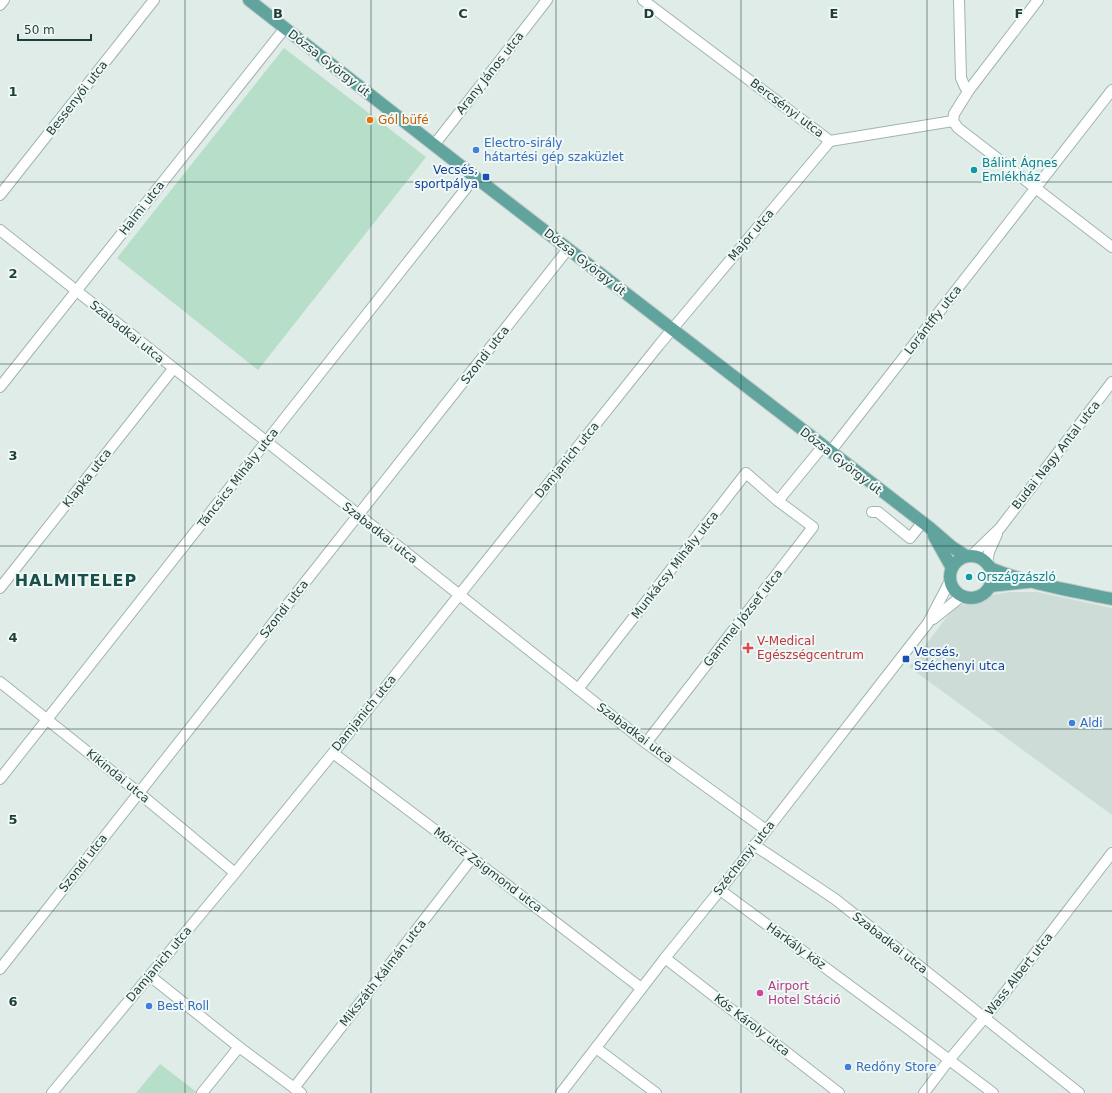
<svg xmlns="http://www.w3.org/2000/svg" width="1112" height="1093" font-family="'DejaVu Sans',sans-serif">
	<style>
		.built { fill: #cedcd8 }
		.green { fill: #b7dec8 }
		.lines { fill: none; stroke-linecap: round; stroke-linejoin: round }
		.minor-casing { stroke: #a2b4b0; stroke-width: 12 }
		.major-casing { stroke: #c0c9c8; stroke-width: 14 }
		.minor { stroke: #fff; stroke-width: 10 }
		.major { stroke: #61a49e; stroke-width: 12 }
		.grid { fill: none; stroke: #1f3d3a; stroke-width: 1; stroke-opacity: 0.55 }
		.food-dot { fill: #e8710a; stroke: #f0f8f5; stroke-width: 1.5 }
		.shop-dot { fill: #3f7fe0; stroke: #f0f8f5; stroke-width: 1.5 }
		.culture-dot { fill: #0f9aa8; stroke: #f0f8f5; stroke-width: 1.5 }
		.transit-dot { fill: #1a4fb4; stroke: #f0f8f5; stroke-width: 1.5 }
		.health-dot { fill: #e0444e; stroke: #f0f8f5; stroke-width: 1.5 }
		.hotel-dot { fill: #d1479c; stroke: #f0f8f5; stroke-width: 1.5 }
		.labels { text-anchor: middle; stroke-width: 4; stroke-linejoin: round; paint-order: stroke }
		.street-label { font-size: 12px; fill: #1f3d3a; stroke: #f0f8f5 }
		.food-label { font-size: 12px; fill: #c56008; stroke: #f0f8f5; text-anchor: start }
		.shop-label { font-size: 12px; fill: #366cbe; stroke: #f0f8f5; text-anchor: start }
		.culture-label { font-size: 12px; fill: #0d838f; stroke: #f0f8f5; text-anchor: start }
		.transit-label { font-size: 12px; fill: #164399; stroke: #f0f8f5; text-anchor: end }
		.health-label { font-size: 12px; fill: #be3a42; stroke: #f0f8f5; text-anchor: start }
		.hotel-label { font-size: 12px; fill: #b23c85; stroke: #f0f8f5; text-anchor: start }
		.district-label { font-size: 16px; font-weight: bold; letter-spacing: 1px; fill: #1a504c; stroke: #f0f8f5 }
		.grid-label { font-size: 13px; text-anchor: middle; font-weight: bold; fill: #1f3d3a; stroke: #f0f8f5; stroke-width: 4; stroke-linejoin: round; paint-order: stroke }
	</style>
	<rect width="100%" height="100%" fill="#e0ece8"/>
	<path class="built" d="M 1010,592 L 1037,592 L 1112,608 L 1112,815 L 909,667 L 955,606 L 976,603 L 991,595 Z"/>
	<g class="green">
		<path d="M 284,48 L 426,157 L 258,370 L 117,258 Z"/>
		<path d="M 160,1064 L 198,1093 L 136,1093 Z"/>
	</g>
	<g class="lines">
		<defs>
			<g id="minor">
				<path d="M 643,0 L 830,141 L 953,121"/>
				<path d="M 959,0 L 961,78 L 965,87 L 969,90"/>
				<path d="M 0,5 L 4,0"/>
				<path d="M 953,121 L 958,128 L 1112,247"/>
				<path d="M 953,121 L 954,114 L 969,90 L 1038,0"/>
				<path d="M 434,145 L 547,0"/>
				<path d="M 0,195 L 154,0"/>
				<path d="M 0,230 L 646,743 L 766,830"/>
				<path d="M 0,387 L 285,28"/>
				<path d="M 830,452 L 1112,90"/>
				<path d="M 778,501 L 823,446"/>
				<path d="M 872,512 L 878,512 L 910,538 L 922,523"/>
				<path d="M 971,556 L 1000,528 L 1112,382"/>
				<path d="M 987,563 L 989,552 L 997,534"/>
				<path d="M 0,588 L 173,369"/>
				<path d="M 933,619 L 962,596"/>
				<path d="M 0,682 L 139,793 L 235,873"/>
				<path d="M 578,689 L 746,473 L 778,501 L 813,527 L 646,743"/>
				<path d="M 333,753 L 472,858 L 641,988"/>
				<path d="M 0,779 L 475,177"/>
				<path d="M 754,845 L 835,899 L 1079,1093"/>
				<path d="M 720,890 L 903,1025 L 993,1093"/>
				<path d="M 665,958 L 839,1093"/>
				<path d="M 0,969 L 568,249"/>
				<path d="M 150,976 L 239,1047 L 301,1093"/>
				<path d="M 596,1048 L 656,1093"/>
				<path d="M 294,1088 L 472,858"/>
				<path d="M 52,1093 L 235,873 L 333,753 L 659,345 L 830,141"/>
				<path d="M 202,1093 L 239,1047"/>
				<path d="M 561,1093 L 665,958 L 720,890 L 928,623 L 950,581"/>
				<path d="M 924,1093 L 949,1060 L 997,1003 L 1112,853"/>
			</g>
			<g id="major">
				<path d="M 249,0 L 475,177 L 930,528 L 952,547 L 966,556"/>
				<path d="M 934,536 L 952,568"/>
				<circle cx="971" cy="577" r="21"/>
				<path d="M 990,568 C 1025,583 1074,591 1112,599"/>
				<path d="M 990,586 L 1028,582"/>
			</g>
		</defs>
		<use href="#minor" class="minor-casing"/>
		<use href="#major" class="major-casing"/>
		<use href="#minor" class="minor"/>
		<use href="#major" class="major"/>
	</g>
	<path class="grid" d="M 185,0 L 185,1093M 371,0 L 371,1093M 556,0 L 556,1093M 741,0 L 741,1093M 927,0 L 927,1093M 0,182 L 1112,182M 0,364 L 1112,364M 0,546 L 1112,546M 0,729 L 1112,729M 0,911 L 1112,911"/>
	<circle class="food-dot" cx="370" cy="120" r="4"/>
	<g class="shop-dot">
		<circle cx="476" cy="150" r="4"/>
		<circle cx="1072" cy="723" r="4"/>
		<circle cx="149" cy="1006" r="4"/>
		<circle cx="848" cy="1067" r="4"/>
	</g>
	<g class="culture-dot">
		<circle cx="974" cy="170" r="4"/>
		<circle cx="969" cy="577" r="4"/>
	</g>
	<g class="transit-dot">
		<rect x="482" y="173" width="8" height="8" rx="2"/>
		<rect x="902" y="655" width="8" height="8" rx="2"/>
	</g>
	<path class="health-dot" d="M746 642h4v4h4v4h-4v4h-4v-4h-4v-4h4z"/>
	<circle class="hotel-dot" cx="760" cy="993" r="4"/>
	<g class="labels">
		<g class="street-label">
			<text transform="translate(329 63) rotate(38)" y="4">Dózsa György út</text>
			<text transform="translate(490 73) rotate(-52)" y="4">Arany János utca</text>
			<text transform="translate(77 98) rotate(-52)" y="4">Bessenyői utca</text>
			<text transform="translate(787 108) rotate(37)" y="4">Bercsényi utca</text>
			<text transform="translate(142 208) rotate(-52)" y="4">Halmi utca</text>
			<text transform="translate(751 235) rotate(-50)" y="4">Major utca</text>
			<text transform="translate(585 262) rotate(38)" y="4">Dózsa György út</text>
			<text transform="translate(933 320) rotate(-52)" y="4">Lorántffy utca</text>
			<text transform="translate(127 332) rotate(39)" y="4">Szabadkai utca</text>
			<text transform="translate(485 355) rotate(-52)" y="4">Szondi utca</text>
			<text transform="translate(1056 455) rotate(-52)" y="4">Budai Nagy Antal utca</text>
			<text transform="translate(567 460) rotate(-51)" y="4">Damjanich utca</text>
			<text transform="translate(841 461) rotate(38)" y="4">Dózsa György út</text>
			<text transform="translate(87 478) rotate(-52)" y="4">Klapka utca</text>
			<text transform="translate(238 478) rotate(-52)" y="4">Táncsics Mihály utca</text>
			<text transform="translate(380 533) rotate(38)" y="4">Szabadkai utca</text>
			<text transform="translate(675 565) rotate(-52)" y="4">Munkácsy Mihály utca</text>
			<text transform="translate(284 609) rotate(-52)" y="4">Szondi utca</text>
			<text transform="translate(743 618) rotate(-52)" y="4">Gammel József utca</text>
			<text transform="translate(364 713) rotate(-51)" y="4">Damjanich utca</text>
			<text transform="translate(635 733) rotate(37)" y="4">Szabadkai utca</text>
			<text transform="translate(118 776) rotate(39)" y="4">Kikindai utca</text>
			<text transform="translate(744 858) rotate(-52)" y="4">Széchenyi utca</text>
			<text transform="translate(83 863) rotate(-52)" y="4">Szondi utca</text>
			<text transform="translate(488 870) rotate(37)" y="4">Móricz Zsigmond utca</text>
			<text transform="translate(890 943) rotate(38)" y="4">Szabadkai utca</text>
			<text transform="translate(796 946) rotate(36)" y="4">Harkály köz</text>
			<text transform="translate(159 964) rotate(-50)" y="4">Damjanich utca</text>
			<text transform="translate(383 973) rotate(-52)" y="4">Mikszáth Kálmán utca</text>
			<text transform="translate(1019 974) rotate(-52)" y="4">Wass Albert utca</text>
			<text transform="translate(752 1025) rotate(38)" y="4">Kós Károly utca</text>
		</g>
		<g class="food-label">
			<text x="378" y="124">Gól büfé</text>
		</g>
		<g class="shop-label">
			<text x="484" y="147">Electro-sirály<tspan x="484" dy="14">hátartési gép szaküzlet</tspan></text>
			<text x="1080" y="727">Aldi</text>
			<text x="157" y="1010">Best Roll</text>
			<text x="856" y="1071">Redőny Store</text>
		</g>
		<g class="culture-label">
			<text x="982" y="167">Bálint Ágnes<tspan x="982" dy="14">Emlékház</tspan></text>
			<text x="977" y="581">Országzászló</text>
		</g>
		<g class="transit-label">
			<text x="478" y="174">Vecsés,<tspan x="478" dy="14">sportpálya</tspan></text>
			<text x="914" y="656" text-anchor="start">Vecsés,<tspan x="914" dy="14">Széchenyi utca</tspan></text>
		</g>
		<g class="health-label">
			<text x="757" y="645">V-Medical<tspan x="757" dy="14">Egészségcentrum</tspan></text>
		</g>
		<g class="hotel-label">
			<text x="768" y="990">Airport<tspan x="768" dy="14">Hotel Stáció</tspan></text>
		</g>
		<g class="district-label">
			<text x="76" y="586">HALMITELEP</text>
		</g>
	</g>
	<g class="grid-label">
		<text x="278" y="18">B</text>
		<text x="463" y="18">C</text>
		<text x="649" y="18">D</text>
		<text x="834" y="18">E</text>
		<text x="1019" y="18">F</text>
		<text x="13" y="96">1</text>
		<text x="13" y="278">2</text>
		<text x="13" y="460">3</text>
		<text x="13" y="642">4</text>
		<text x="13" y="824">5</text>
		<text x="13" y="1006">6</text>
	</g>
	<path d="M18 34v6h73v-6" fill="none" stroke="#1f3d3a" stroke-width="2"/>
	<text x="24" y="34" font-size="12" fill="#1f3d3a" stroke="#f0f8f5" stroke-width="3" paint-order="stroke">50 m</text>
</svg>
